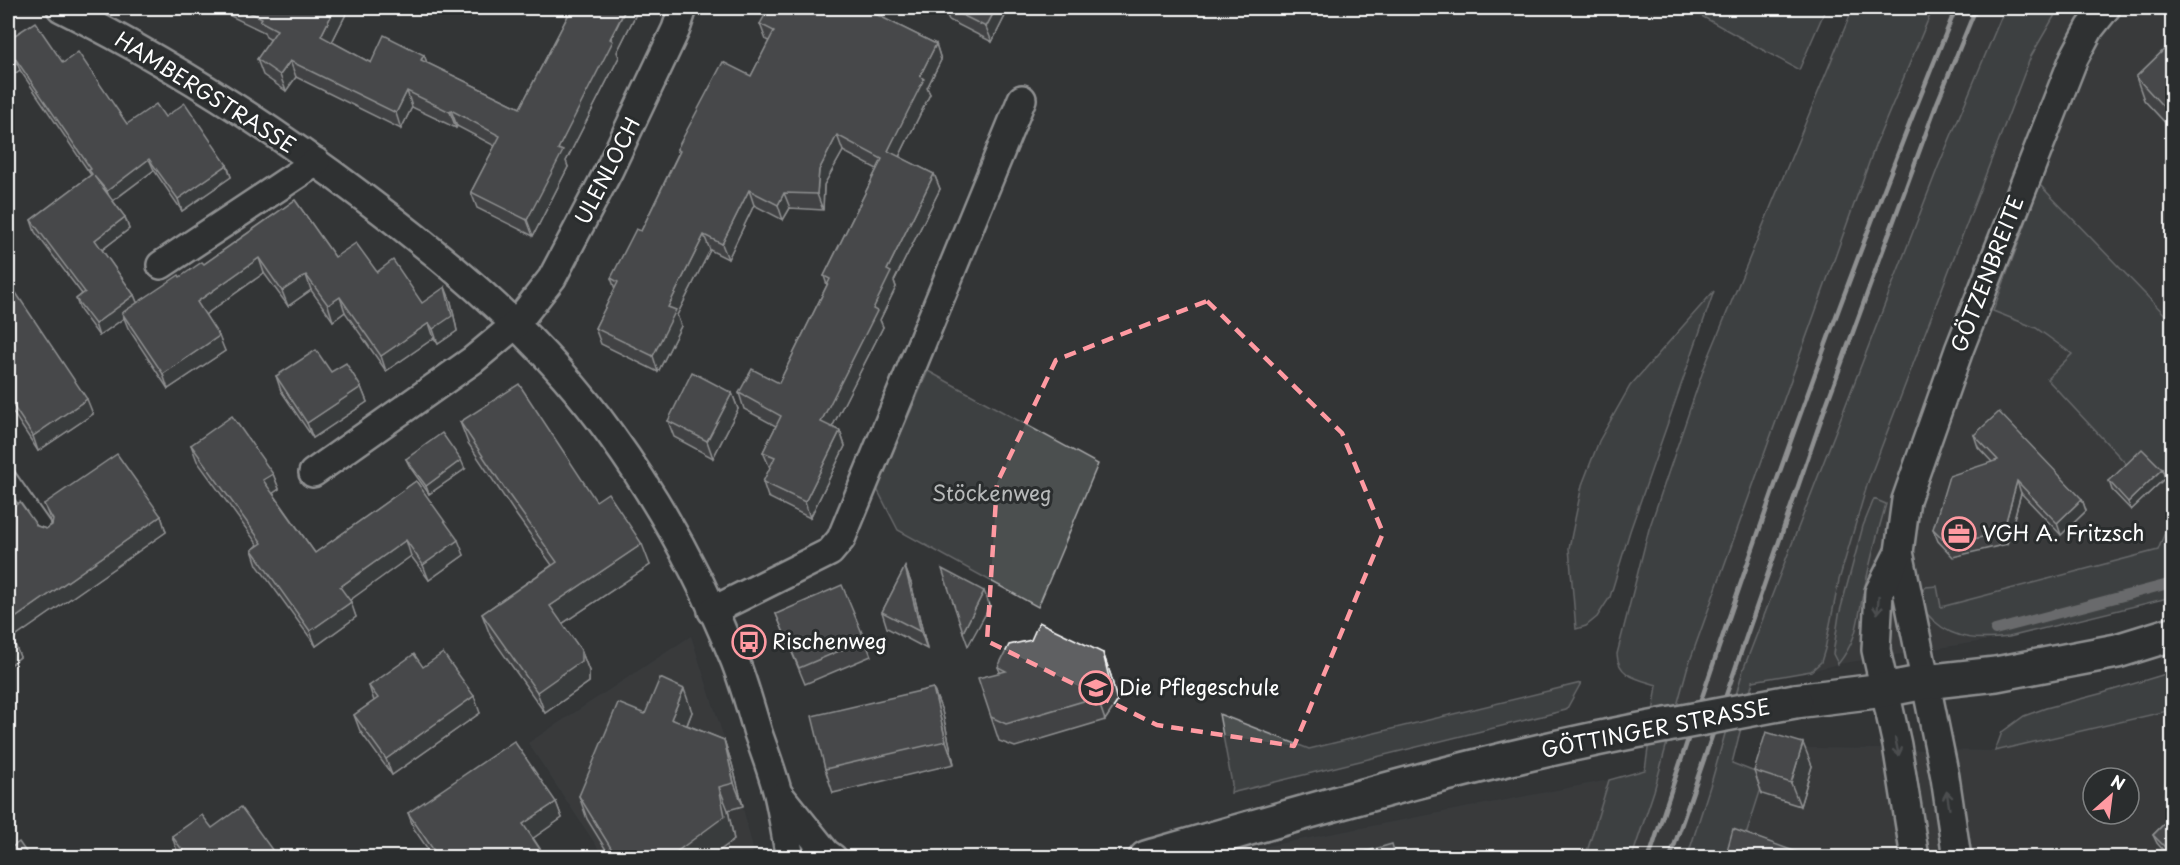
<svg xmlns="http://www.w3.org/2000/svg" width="2180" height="865" font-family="'Playpen Sans',sans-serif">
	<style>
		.built { fill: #404243; fill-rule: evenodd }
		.green { fill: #4c4f50; stroke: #a6a7a8; stroke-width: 1.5 }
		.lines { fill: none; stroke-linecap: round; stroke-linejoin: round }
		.stream { stroke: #abacad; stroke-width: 10 }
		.lane-casing { stroke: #fff; stroke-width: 18 }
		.street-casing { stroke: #fff; stroke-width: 32 }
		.secondary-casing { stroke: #fff; stroke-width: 38 }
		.lane { stroke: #2a2d2e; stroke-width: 14 }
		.street { stroke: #2a2d2e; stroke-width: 27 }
		.secondary { stroke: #2a2d2e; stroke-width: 33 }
		.rail { stroke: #fff; stroke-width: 4.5 }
		.secondary-bridge-casing { stroke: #fff; stroke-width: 38; stroke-linecap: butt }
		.secondary-bridge { stroke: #2a2d2e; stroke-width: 33 }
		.wall { fill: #525354; stroke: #fff; stroke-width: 1.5 }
		.shaded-wall { fill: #424445; stroke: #fff; stroke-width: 1.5 }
		.building { fill: #5f6162; stroke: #fff; stroke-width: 1.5 }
		.oneway { stroke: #6a6c6d }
		.marked { fill: none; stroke: #ff9aa2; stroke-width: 4.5; stroke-dasharray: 12 8; stroke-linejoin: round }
		.labels { text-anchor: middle; stroke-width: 6; stroke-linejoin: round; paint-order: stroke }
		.street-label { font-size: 21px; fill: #fff; stroke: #2a2d2e }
		.park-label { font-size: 21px; fill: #b7b9b9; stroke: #2a2d2e }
		.poi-label { font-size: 21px; fill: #fff; stroke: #2a2d2e; text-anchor: start }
	</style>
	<rect width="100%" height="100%" fill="#333536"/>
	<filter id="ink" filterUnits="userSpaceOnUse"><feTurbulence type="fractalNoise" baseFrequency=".0167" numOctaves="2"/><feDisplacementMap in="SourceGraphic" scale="12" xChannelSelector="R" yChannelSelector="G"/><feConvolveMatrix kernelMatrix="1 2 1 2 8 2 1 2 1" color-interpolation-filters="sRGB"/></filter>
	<g filter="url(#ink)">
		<g class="built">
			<path d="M 1933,8 L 2005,8 L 1938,167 L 1743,670 L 1712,780 L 1687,857 L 1632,858 L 1654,791 L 1687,669 L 1875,146 Z"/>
			<path d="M 2059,8 L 2172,8 L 2172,597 L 2009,637 L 1838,664 L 1811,671 L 1821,662 L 1825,649 L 1839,580 L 1868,482 L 2031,56 Z"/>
			<path d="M 691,636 L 732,763 L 753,849 L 752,857 L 604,857 L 528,743 Z"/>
			<path d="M 2172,710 L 2172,857 L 1739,858 L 1775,749 L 1814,748 L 1995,751 ZM 2093,778 L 2129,778 L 2129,814 L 2093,814 Z"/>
			<path d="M 1609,780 L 1585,857 L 1213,858 L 1222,855 Z"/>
		</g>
		<g class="green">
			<path d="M 1687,8 L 1826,8 L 1799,70 Z"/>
			<path d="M 1853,8 L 1933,8 L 1875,146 L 1687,669 L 1654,791 L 1632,857 L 1585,858 L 1609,780 L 1645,770 L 1657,685 C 1639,679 1618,677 1617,654 L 1649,529 L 1704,368 Z"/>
			<path d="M 2005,8 L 2059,8 L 2031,56 L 1868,482 L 1839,580 L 1825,649 L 1821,662 L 1811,671 L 1753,681 L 1732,763 L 1765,776 L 1739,857 L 1687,858 L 1712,780 L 1743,670 L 1938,167 Z"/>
			<path d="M 2040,185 L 2172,322 L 2172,497 L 2165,478 L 2132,470 L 2047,379 L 2072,354 L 2036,328 L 1993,311 Z"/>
			<path d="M 1714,291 L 1630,531 L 1610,597 L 1597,617 L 1586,626 L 1576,629 L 1569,548 L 1582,485 L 1599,441 L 1630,386 Z"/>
			<path d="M 928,371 L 1098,464 L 1038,607 L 898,530 L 877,489 Z"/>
			<path d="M 1874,499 L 1886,504 C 1878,531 1871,558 1865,586 C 1857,617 1860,637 1838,664 L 1833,654 L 1839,615 L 1863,526 Z"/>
			<path d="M 2172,515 L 2172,597 L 2009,637 C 1981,640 1956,641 1934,621 C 1926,614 1920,605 1920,593 L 1926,587 L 1937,586 L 1941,607 L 2158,550 Z"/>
			<path d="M 2172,672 L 2172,710 L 1995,751 L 2002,732 L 2024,716 L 2046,708 L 2103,693 Z"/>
			<path d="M 1581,683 L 1566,710 L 1231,793 L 1232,784 L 1219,714 L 1309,749 Z"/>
		</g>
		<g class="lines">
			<path class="stream" d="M 1995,630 L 2172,583"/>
			<defs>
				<path id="lane" d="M 8,476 L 50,536"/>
				<g id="street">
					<path d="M 61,8 C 168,61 269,126 363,197 C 455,266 544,341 611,435 C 661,504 703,582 735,661 C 744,684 751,709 758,733 C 765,753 773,774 778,794 C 783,815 786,837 790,858"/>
					<path d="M 161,265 L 316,162"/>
					<path d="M 313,473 L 473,360 L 516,324 L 552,278 L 609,170 L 676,29 L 683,8"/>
					<path d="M 1899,552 L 1945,777 L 1957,858"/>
					<path d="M 712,611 L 830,552 L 841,539 L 1022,99"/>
					<path d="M 781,797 L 826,853 L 833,858"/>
					<path d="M 1915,858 L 1897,745 L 1876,650 L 1879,592 L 1899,552 L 1906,500 L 1959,350 L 2074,58 L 2090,28 L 2106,8"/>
				</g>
				<g id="secondary">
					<path d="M 1795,701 L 1884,690 L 1925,682 L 1996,674 L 2117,651 L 2172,634"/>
					<path d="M 1146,858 C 1318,808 1491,757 1667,725"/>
				</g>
			</defs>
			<use href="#lane" class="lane-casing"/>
			<use href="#street" class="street-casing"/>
			<use href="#secondary" class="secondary-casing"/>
			<use href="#lane" class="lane"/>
			<use href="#street" class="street"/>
			<use href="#secondary" class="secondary"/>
			<g class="rail">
				<path d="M 1649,858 C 1742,571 1842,286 1956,8"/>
				<path d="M 1670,858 L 1824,411 L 1937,103 L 1976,8"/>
			</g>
			<defs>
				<path id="secondary-bridge" d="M 1667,725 L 1795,701"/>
			</defs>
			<use href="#secondary-bridge" class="secondary-bridge-casing"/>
			<use href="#secondary-bridge" class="secondary-bridge"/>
		</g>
		<g class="wall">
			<path d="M 214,8 L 349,8 L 332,42 L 371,63 L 424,55 L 427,63 L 520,108 L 572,8 L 639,8 L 617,52 L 619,57 L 566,161 L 568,167 L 533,236 L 477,208 L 471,192 L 495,146 L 457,126 L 456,128 L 412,107 L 401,129 L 296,77 L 286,91 L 263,75 L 257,59 L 271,40 L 266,37 L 264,32 Z"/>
			<path d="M 944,8 L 1009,8 L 992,42 L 949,20 Z"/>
			<path d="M 881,17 L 936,44 L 941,60 L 927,88 L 930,94 L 899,157 L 934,174 L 940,189 L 894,281 L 896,287 L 880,320 L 883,327 L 832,427 L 840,431 L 845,446 L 810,518 L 768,497 L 763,482 L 770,468 L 763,452 L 776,426 L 744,409 L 739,393 L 779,383 L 827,285 L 824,276 L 877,169 L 843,151 L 824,185 L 823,210 L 790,208 L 783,220 L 754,205 L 728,259 L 710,250 L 677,315 L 681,326 L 658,372 L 601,344 L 595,328 L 615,289 L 611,278 L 641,231 L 678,154 L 677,149 L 751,76 L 769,41 L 766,40 L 760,24 Z"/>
			<path d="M 12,37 L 63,63 L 127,124 L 165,117 L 227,165 L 231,177 L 182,211 L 154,170 L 113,201 L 125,217 L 129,229 L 102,250 L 134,295 L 137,303 L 204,264 L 295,200 L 335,257 L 377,272 L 422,303 L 451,302 L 457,331 L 438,344 L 434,338 L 386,371 L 345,312 L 333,321 L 311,290 L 288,306 L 264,273 L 205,314 L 225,351 L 168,389 L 128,328 L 124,318 L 99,336 L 80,310 L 76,299 L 82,294 L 35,232 L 31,220 L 91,175 L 20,70 L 8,78 Z"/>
			<path d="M 2172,42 L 2172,130 L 2144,100 L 2136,77 Z"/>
			<path d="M 8,281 L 93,414 L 38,451 L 8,405 Z"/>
			<path d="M 331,372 L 361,387 L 367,402 L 313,438 L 281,391 L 276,376 Z"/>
			<path d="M 732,393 L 738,409 L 713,458 L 674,437 L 668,421 Z"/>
			<path d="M 460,422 L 596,501 L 650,565 L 562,624 L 581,650 L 589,671 L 589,682 L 545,713 L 490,635 L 482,614 L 552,565 L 517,516 L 468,443 Z"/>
			<path d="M 1974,435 L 2082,499 L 2086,511 L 2061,535 L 2021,493 L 2007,544 L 1953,557 L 1938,541 L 1933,529 L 1992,462 L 1978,447 Z"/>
			<path d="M 191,445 L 273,474 L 279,489 L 273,493 L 315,553 L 416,481 L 464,555 L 429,580 L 411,556 L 349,600 L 356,617 L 316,646 L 257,565 L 252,550 L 258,545 L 197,461 Z"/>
			<path d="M 406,459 L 465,469 L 429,494 L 410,467 Z"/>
			<path d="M 2162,469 L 2165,478 L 2131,510 L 2112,490 L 2109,481 Z"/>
			<path d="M 8,492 L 16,505 L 37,526 L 46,529 L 52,524 L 44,504 L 161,516 L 166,532 L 12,639 L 20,657 L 8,667 Z"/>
			<path d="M 905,567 L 911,583 L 927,649 L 887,628 L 882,612 Z"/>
			<path d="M 776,614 L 865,640 L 871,656 L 805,684 Z"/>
			<path d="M 1103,653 L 1111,676 L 1117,702 L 1105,720 L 1015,747 L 999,741 L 991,717 L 1000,672 L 998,667 Z"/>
			<path d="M 423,667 L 480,713 L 392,775 L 360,731 L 354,715 L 374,701 L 369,686 Z"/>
			<path d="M 933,688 L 942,711 L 954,764 L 833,793 L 825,769 Z"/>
			<path d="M 692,712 L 687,725 L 724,740 L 732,764 L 743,806 L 728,810 L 734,840 L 709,858 L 611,858 L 587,819 L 579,796 L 645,714 Z"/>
			<path d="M 1812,766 L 1800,806 L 1762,794 L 1754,771 Z"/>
			<path d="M 556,802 L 562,818 L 533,838 L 546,858 L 434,858 L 414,829 L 408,813 Z"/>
			<path d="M 2172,816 L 2172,858 L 2170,858 L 2157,843 L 2153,835 Z"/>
			<path d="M 212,828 L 278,858 L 182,858 L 177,851 L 172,836 Z"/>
		</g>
		<g class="shaded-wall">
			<path d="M 335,8 L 349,8 L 327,52 L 321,36 Z"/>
			<path d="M 626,8 L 639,8 L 617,52 L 619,57 L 566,161 L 568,167 L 533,236 L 527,220 L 558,149 Z"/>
			<path d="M 873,8 L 886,8 L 876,28 L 871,12 Z"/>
			<path d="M 996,8 L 1009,8 L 992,42 L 986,27 Z"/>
			<path d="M 936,44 L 941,60 L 927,88 L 930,94 L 894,167 L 888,151 L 920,76 Z"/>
			<path d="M 424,55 L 430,71 L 421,60 Z"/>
			<path d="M 15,58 L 20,70 L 8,78 L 8,63 Z"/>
			<path d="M 290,61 L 296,77 L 286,91 L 280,75 Z"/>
			<path d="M 407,91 L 412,107 L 401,129 L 396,113 Z"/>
			<path d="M 451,110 L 457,126 L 456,128 L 450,112 Z"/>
			<path d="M 837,135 L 843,151 L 824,185 L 823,210 L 817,194 L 819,170 Z"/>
			<path d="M 149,159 L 154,170 L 111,202 L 107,191 Z"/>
			<path d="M 227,165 L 231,177 L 182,211 L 178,199 Z"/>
			<path d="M 934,174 L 940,189 L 894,281 L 896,287 L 880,320 L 883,327 L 827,437 L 821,422 L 873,309 L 887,270 Z"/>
			<path d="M 749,190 L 754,205 L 728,259 L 722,244 Z"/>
			<path d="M 784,193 L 790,208 L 783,220 L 778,205 Z"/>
			<path d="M 125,217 L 129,229 L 99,252 L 95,240 Z"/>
			<path d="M 704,235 L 710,250 L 677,315 L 681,326 L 658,372 L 653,356 L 668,307 Z"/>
			<path d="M 259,258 L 264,273 L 202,317 L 197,302 Z"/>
			<path d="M 306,275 L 311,290 L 288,306 L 282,291 Z"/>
			<path d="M 445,287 L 451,302 L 457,331 L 438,344 L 433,329 Z"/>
			<path d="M 134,295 L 139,307 L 122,313 L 124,318 L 99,336 L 95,324 Z"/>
			<path d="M 340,297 L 345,312 L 333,321 L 328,305 Z"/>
			<path d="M 429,323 L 434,338 L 386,371 L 381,356 Z"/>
			<path d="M 219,336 L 225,351 L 168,389 L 163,374 Z"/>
			<path d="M 361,387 L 367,402 L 313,438 L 307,423 Z"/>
			<path d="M 732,393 L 738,409 L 713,458 L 707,441 Z"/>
			<path d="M 87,399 L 93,414 L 38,451 L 33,436 Z"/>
			<path d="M 840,431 L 845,446 L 810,518 L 805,502 Z"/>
			<path d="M 461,460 L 465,469 L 429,494 L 426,486 Z"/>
			<path d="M 2162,469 L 2165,478 L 2131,510 L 2128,502 Z"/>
			<path d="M 273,474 L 279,489 L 269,496 L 263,480 Z"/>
			<path d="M 2017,481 L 2021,493 L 2007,544 L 2003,532 Z"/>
			<path d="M 2082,499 L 2086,511 L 2061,535 L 2057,523 Z"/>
			<path d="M 161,516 L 166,532 L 8,642 L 8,623 Z"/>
			<path d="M 406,540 L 411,556 L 346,603 L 340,587 Z"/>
			<path d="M 458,540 L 464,555 L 429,580 L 423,565 Z"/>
			<path d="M 642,544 L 650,565 L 557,627 L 550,606 Z"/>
			<path d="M 905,567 L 911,583 L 927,649 L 921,632 Z"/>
			<path d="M 984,591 L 990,606 L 968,646 L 963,632 Z"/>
			<path d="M 351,602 L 356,617 L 316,646 L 310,631 Z"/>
			<path d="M 14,642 L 20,657 L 8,667 L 8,647 Z"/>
			<path d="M 581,650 L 589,671 L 589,682 L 545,713 L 537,692 Z"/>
			<path d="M 1103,653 L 1111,676 L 1117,702 L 1105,720 L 1097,697 Z"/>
			<path d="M 933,688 L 942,711 L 954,764 L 946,741 Z"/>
			<path d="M 684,689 L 692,712 L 680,742 L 671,719 Z"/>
			<path d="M 474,696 L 480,713 L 392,775 L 386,759 Z"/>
			<path d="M 724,740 L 732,764 L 743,806 L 734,783 Z"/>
			<path d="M 1803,743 L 1812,766 L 1800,806 L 1791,783 Z"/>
			<path d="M 719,787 L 728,810 L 734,840 L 709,858 L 668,858 Z"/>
			<path d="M 556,802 L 562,818 L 529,841 L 523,824 Z"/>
		</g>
		<g class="building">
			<path d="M 240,8 L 335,8 L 321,36 L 371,63 L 384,35 L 424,55 L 421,60 L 520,108 L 572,8 L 626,8 L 610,39 L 613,41 L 558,149 L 563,151 L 527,220 L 471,192 L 500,136 L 451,110 L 450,112 L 407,91 L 396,113 L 290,61 L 280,75 L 257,59 L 277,30 L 260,21 L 262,18 Z"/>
			<path d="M 769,8 L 873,8 L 871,12 L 936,44 L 920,76 L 924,79 L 888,151 L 934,174 L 887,270 L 891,272 L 873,309 L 877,311 L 821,422 L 840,431 L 805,502 L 763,482 L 775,457 L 763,452 L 781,416 L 739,393 L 752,369 L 779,383 L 830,279 L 824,276 L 882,159 L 837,135 L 819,170 L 817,194 L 784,193 L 778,205 L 749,190 L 722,244 L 704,235 L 668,307 L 676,310 L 653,356 L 595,328 L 618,282 L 611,278 L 636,229 L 641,231 L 680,151 L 677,149 L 723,62 L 751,76 L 774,31 L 760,24 Z"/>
			<path d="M 948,8 L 996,8 L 986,27 Z"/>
			<path d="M 35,22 L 63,63 L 78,52 L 127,124 L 156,104 L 165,117 L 185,103 L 227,165 L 178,199 L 149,159 L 107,191 L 94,176 L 125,217 L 95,240 L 134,295 L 95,324 L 76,299 L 85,292 L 31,220 L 92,174 L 89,170 L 91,169 L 15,58 L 8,63 L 8,31 L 12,37 Z"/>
			<path d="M 2172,42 L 2172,116 L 2136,77 Z"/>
			<path d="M 295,200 L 335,257 L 356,243 L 377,272 L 393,260 L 422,303 L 445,287 L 452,316 L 433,329 L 429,323 L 381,356 L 340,297 L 328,305 L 306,275 L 282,291 L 259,258 L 197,302 L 219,336 L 163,374 L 122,313 L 179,275 L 180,277 L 202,262 L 204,264 Z"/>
			<path d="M 8,281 L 87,399 L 33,436 L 8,398 Z"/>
			<path d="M 316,350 L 331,372 L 346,363 L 361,387 L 307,423 L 276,376 Z"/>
			<path d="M 692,372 L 732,393 L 707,441 L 668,421 Z"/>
			<path d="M 519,384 L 596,501 L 608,493 L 642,544 L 550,606 L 581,650 L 581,661 L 537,692 L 482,614 L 557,562 L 509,495 L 460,422 Z"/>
			<path d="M 1999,412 L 2082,499 L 2057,523 L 2017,481 L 2003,532 L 1949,545 L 1933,529 L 1949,476 L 1998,460 L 1974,435 Z"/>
			<path d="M 232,416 L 273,474 L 263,480 L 315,553 L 416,481 L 458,540 L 423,565 L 406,540 L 340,587 L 351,602 L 310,631 L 252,550 L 262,543 L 191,445 Z"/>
			<path d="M 442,433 L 461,460 L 426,486 L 406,459 Z"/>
			<path d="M 2142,449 L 2162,469 L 2128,502 L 2109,481 Z"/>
			<path d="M 117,454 L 161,516 L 8,623 L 8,492 L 16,505 L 20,502 L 37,526 L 46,529 L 52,525 L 53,520 L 44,504 Z"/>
			<path d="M 905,567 L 921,632 L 882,612 Z"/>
			<path d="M 942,569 L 984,591 L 963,632 Z"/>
			<path d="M 842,585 L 865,640 L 799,668 L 776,614 Z"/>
			<path d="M 1039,622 L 1103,653 L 1109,678 L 1097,697 L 1006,724 L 991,717 L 978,678 L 1006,671 L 998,667 L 1009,645 L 1031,640 Z"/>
			<path d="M 8,634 L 14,642 L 8,647 Z"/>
			<path d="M 443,653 L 474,696 L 386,759 L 354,715 L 378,698 L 369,686 L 414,654 L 423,667 Z"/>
			<path d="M 660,678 L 684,689 L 671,719 L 724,740 L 734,783 L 719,787 L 725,816 L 668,858 L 617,858 L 579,796 L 618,703 L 645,714 Z"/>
			<path d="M 933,688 L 946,741 L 825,769 L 812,716 Z"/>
			<path d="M 1766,732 L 1803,743 L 1791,783 L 1754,771 Z"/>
			<path d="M 514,741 L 556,802 L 523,824 L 546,858 L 439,858 L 408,813 Z"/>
			<path d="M 241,807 L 278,858 L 188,858 L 172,836 L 202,815 L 212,828 Z"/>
			<path d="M 2172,816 L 2172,854 L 2153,835 Z"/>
			<path d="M 1733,829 L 1813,858 L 1725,858 Z"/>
			<path d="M 19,842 L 30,858 L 8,858 L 8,850 Z"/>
			<path d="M 1392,844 L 1396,858 L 1363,858 L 1361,853 Z"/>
		</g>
		<defs><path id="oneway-shaft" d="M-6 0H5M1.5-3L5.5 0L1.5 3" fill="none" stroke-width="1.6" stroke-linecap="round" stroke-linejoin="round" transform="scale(1.5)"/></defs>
		<g class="oneway">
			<use href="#oneway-shaft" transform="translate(1878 605) rotate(94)"/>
			<use href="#oneway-shaft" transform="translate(1897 747) rotate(78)"/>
			<use href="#oneway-shaft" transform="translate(1948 800) rotate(-99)"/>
		</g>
	</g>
	<path d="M0 0H2180V865H0ZM 1207,301 L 1342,433 L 1383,533 L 1294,746 L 1157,725 L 987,641 L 997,483 L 1056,360 Z" fill="#333536" fill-opacity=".55" fill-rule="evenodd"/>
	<path class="marked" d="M 1207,301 L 1342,433 L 1383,533 L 1294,746 L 1157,725 L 987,641 L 997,483 L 1056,360 Z"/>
	<defs>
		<symbol id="office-ring" viewBox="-11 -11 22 22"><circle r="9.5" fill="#2a2d2e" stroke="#ff9aa2" stroke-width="1.5"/><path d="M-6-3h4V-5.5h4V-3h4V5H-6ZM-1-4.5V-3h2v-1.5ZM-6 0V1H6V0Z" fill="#ff9aa2"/></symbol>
		<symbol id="bus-ring" viewBox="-11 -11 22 22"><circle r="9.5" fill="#2a2d2e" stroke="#ff9aa2" stroke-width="1.5"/><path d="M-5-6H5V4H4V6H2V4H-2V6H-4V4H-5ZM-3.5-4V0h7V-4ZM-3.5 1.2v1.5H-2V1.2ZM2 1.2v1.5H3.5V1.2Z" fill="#ff9aa2"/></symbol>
		<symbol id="university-ring" viewBox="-11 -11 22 22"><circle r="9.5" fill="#2a2d2e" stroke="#ff9aa2" stroke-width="1.5"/><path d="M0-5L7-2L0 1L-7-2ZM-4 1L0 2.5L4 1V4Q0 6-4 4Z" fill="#ff9aa2"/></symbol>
	</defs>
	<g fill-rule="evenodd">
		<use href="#office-ring" x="1940" y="515" width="38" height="38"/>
		<use href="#bus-ring" x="730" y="623" width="38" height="38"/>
		<use href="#university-ring" x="1077" y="669" width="38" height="38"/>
	</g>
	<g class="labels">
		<g class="street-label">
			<text transform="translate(205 93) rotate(32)" y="7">HAMBERGSTRASSE</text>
			<text transform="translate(608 171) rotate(-63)" y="7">ULENLOCH</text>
			<text transform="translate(1988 274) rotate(-69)" y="7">GÖTZENBREITE</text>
			<text transform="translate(1656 729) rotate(-11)" y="7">GÖTTINGER STRASSE</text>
		</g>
		<g class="park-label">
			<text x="992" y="501">Stöckenweg</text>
		</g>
		<g class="poi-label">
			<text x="1982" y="541">VGH A. Fritzsch</text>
			<text x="772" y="649">Rischenweg</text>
			<text x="1119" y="695">Die Pflegeschule</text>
		</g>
	</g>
	<rect width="2180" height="865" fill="none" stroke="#2a2d2e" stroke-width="30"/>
	<rect x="15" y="15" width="2150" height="835" fill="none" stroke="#fff" stroke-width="2" filter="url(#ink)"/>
	<g transform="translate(2111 796) rotate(28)"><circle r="28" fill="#2a2d2e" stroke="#7f8182" stroke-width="1.5"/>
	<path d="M0-4.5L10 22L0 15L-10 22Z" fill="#ff9aa2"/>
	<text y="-9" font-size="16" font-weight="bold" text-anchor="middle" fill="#ffffff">N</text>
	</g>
</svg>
